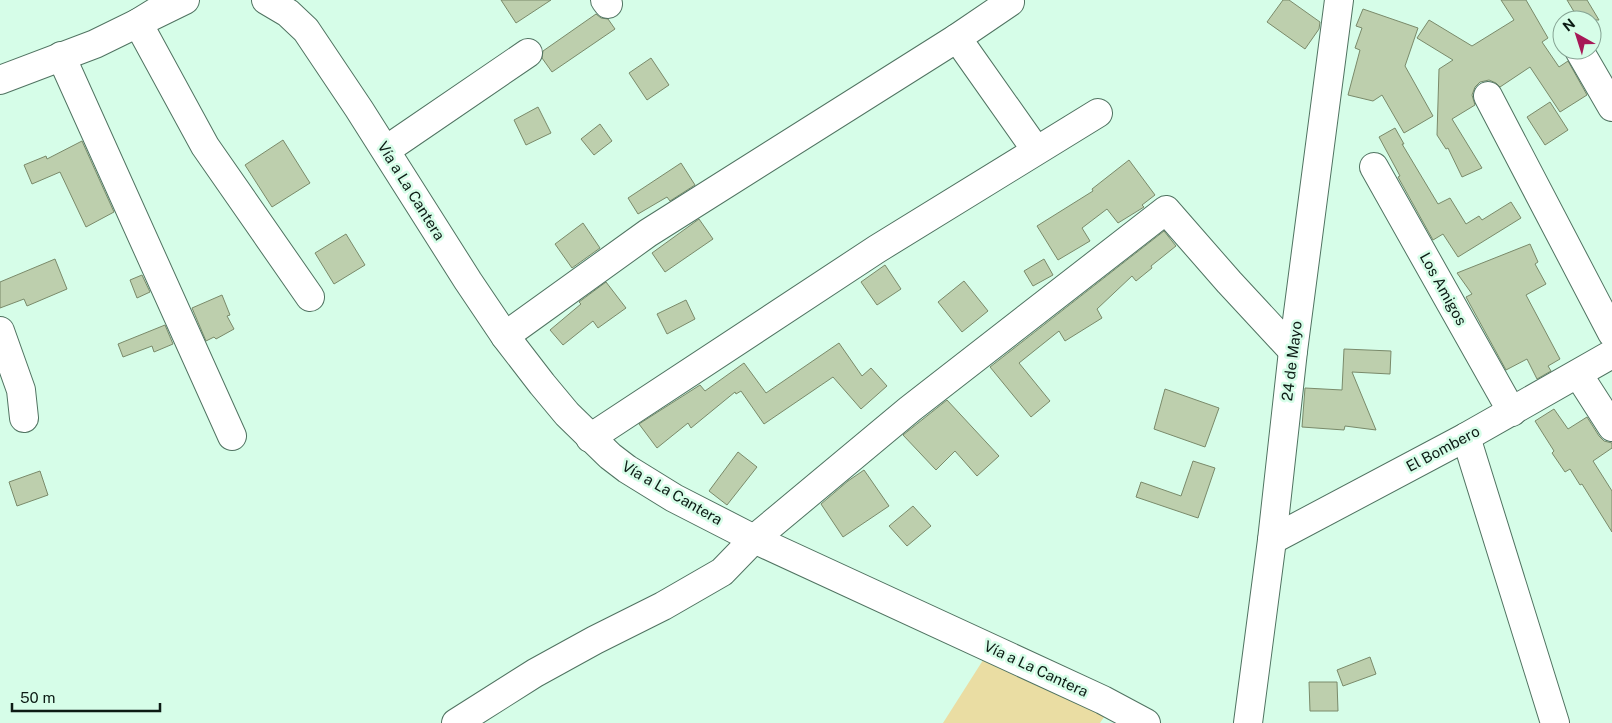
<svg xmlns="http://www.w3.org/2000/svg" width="1612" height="723" font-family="'Public Sans',sans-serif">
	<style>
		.green { fill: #eadda3 }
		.building { fill: #bdcfad; stroke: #7a8a6a }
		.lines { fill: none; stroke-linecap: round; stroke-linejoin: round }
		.minor-casing { stroke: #507361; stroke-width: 30 }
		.major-casing { stroke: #507361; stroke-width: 30 }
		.minor { stroke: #fff; stroke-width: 28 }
		.major { stroke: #fff; stroke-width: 28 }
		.labels { text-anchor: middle; stroke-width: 5; stroke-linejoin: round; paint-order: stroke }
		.street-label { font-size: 15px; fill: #0c1b14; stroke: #d6fde8 }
	</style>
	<rect width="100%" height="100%" fill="#d6fde8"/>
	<path class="green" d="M 985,657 L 1106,714 L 1100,723 L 943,723 Z"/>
	<g class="building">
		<path d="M 501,0 L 551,0 L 516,23 Z"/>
		<path d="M 1283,0 L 1289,0 L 1320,22 L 1319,29 L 1305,49 L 1267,22 Z"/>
		<path d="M 1501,0 L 1526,0 L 1548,38 L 1542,42 L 1559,67 L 1568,61 L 1587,95 L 1560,112 L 1530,67 L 1500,87 L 1496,83 L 1489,80 L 1480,82 L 1475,87 L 1472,95 L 1475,105 L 1452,119 L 1482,168 L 1462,177 L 1448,148 L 1446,149 L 1437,135 L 1439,69 L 1453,60 L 1417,38 L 1429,20 L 1472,46 L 1514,20 Z"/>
		<path d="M 1567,0 L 1587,0 L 1599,20 L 1579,20 Z"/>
		<path d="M 1363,9 L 1418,28 L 1405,66 L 1433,116 L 1404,133 L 1382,95 L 1373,101 L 1348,95 L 1360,50 L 1355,48 L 1362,28 L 1356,26 Z"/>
		<path d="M 596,14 L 601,18 L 608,19 L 615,29 L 552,72 L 542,58 L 543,51 Z"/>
		<path d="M 651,58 L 669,85 L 647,100 L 629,73 Z"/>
		<path d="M 1550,102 L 1568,130 L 1545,145 L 1527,117 Z"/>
		<path d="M 538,107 L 551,133 L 526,145 L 514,120 Z"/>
		<path d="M 600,124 L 612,141 L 594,155 L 581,139 Z"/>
		<path d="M 1395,128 L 1404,144 L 1402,144 L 1438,204 L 1450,198 L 1466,224 L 1479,216 L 1482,220 L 1511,202 L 1521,218 L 1458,257 L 1443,234 L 1433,240 L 1398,177 L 1400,176 L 1379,137 Z"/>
		<path d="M 283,140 L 310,183 L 272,207 L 245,165 Z"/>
		<path d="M 82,141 L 114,212 L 86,227 L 60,172 L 32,184 L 24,165 L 46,156 L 47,159 Z"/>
		<path d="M 1129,160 L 1155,195 L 1142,205 L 1144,207 L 1118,223 L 1107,209 L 1082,228 L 1090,241 L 1058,260 L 1037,226 L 1093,191 L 1092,189 Z"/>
		<path d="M 681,163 L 695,185 L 670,201 L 667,197 L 638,214 L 628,198 Z"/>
		<path d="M 699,219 L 713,239 L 665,272 L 652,253 Z"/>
		<path d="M 583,223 L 600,248 L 572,268 L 555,244 Z"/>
		<path d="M 1164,231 L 1176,246 L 1151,266 L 1152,268 L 1136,281 L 1132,276 L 1097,309 L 1102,318 L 1065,341 L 1059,331 L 1019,363 L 1050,401 L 1031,417 L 990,367 Z"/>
		<path d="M 346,234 L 365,265 L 334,284 L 315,253 Z"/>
		<path d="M 1530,244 L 1538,262 L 1535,264 L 1546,284 L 1526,295 L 1560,359 L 1548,366 L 1551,371 L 1537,379 L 1527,359 L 1506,370 L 1466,297 L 1472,294 L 1457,273 Z"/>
		<path d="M 55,259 L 67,289 L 27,306 L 24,299 L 0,308 L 0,282 Z"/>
		<path d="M 1044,259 L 1053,275 L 1033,286 L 1024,271 Z"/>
		<path d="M 885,265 L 901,289 L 877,305 L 861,282 Z"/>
		<path d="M 142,275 L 150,292 L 137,298 L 130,280 Z"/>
		<path d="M 964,281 L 988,311 L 962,332 L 938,302 Z"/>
		<path d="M 606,282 L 626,308 L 598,328 L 593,321 L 563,345 L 550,330 L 581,304 L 579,302 Z"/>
		<path d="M 222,295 L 230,315 L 227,316 L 234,329 L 216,339 L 214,337 L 206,341 L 192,308 Z"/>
		<path d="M 686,300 L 695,319 L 667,334 L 657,314 Z"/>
		<path d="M 165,325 L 173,344 L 154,352 L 152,346 L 123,357 L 118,344 Z"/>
		<path d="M 839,343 L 862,376 L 871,368 L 887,386 L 861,409 L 833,377 L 764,424 L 741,391 L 736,394 L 735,392 L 691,428 L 688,423 L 657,448 L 639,424 L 700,385 L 705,391 L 744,363 L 766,393 Z"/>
		<path d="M 1344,349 L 1391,351 L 1390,374 L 1352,372 L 1376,430 L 1345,426 L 1344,430 L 1302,427 L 1305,388 L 1342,390 Z"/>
		<path d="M 1165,389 L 1219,408 L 1205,447 L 1154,429 Z"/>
		<path d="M 947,400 L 999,456 L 977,476 L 955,451 L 936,470 L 903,435 Z"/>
		<path d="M 1554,409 L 1568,429 L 1587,417 L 1599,436 L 1604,441 L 1612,443 L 1612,448 L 1593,461 L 1612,491 L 1612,532 L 1582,484 L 1580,485 L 1570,469 L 1565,472 L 1552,453 L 1554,451 L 1535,421 Z"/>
		<path d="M 738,452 L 757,467 L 727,505 L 709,491 Z"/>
		<path d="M 1193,461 L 1215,468 L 1198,518 L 1136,497 L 1141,482 L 1181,496 Z"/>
		<path d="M 864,470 L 889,506 L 843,537 L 821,504 L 848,481 Z"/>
		<path d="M 40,471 L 48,495 L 17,506 L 9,482 Z"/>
		<path d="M 913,506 L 931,526 L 907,546 L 889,526 Z"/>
		<path d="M 1370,657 L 1376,674 L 1343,686 L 1337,670 Z"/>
		<path d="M 1309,682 L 1337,682 L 1338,711 L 1310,711 Z"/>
	</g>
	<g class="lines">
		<defs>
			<g id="minor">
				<path d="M 605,0 L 608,4"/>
				<path d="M 159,10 L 138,23 L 205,146 L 310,297"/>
				<path d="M 957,38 L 1036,150"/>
				<path d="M 1579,50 L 1612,107"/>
				<path d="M 61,56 L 232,436"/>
				<path d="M 1488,96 L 1612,333"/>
				<path d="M 386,150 L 528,53"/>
				<path d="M 1374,167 L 1512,412"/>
				<path d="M 0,331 L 21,390 L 24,418"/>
				<path d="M 505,336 L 648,233 L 957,38 L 1010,2"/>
				<path d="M 1578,374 L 1612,427"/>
				<path d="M 1466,437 L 1555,723"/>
				<path d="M 590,438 L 877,249 L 1098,113"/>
				<path d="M 1272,540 L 1466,437 L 1612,354"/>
				<path d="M 456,723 L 535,673 L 595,640 L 663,606 L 722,572 L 754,539 L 910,409 L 1166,210 L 1229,282 L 1293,351"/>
				<path d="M 1248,723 L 1272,540 L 1293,351 L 1339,0"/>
			</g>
			<g id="major">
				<path d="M 266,0 L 288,13 L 306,30 L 359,109 L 468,281 L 505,336 L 542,384 L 567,414 L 610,456 L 627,469 L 674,498 L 754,539 L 1103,700 L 1146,723"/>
				<path d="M 0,80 L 95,44 L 185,0"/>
			</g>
		</defs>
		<use href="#minor" class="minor-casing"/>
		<use href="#major" class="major-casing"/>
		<use href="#minor" class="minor"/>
		<use href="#major" class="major"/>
	</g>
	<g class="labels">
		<g class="street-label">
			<text transform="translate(411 191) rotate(58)" y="5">Vía a La Cantera</text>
			<text transform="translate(1443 289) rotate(61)" y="5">Los Amigos</text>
			<text transform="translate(1292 361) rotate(-83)" y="5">24 de Mayo</text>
			<text transform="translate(1443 449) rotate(-28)" y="5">El Bombero</text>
			<text transform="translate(672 493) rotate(30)" y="5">Vía a La Cantera</text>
			<text transform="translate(1036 669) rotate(25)" y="5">Vía a La Cantera</text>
		</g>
	</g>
	<g transform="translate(1577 35) rotate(321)"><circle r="24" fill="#d6fde8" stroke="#85a393"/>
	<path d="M0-4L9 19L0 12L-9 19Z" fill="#a71857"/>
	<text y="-8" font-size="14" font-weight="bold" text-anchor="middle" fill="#0c1b14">N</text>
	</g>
	<path d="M12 703v8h148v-8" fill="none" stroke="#0c1b14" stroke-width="2.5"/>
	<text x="20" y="703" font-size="15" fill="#0c1b14" stroke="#d6fde8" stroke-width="4" paint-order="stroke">50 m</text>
</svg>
